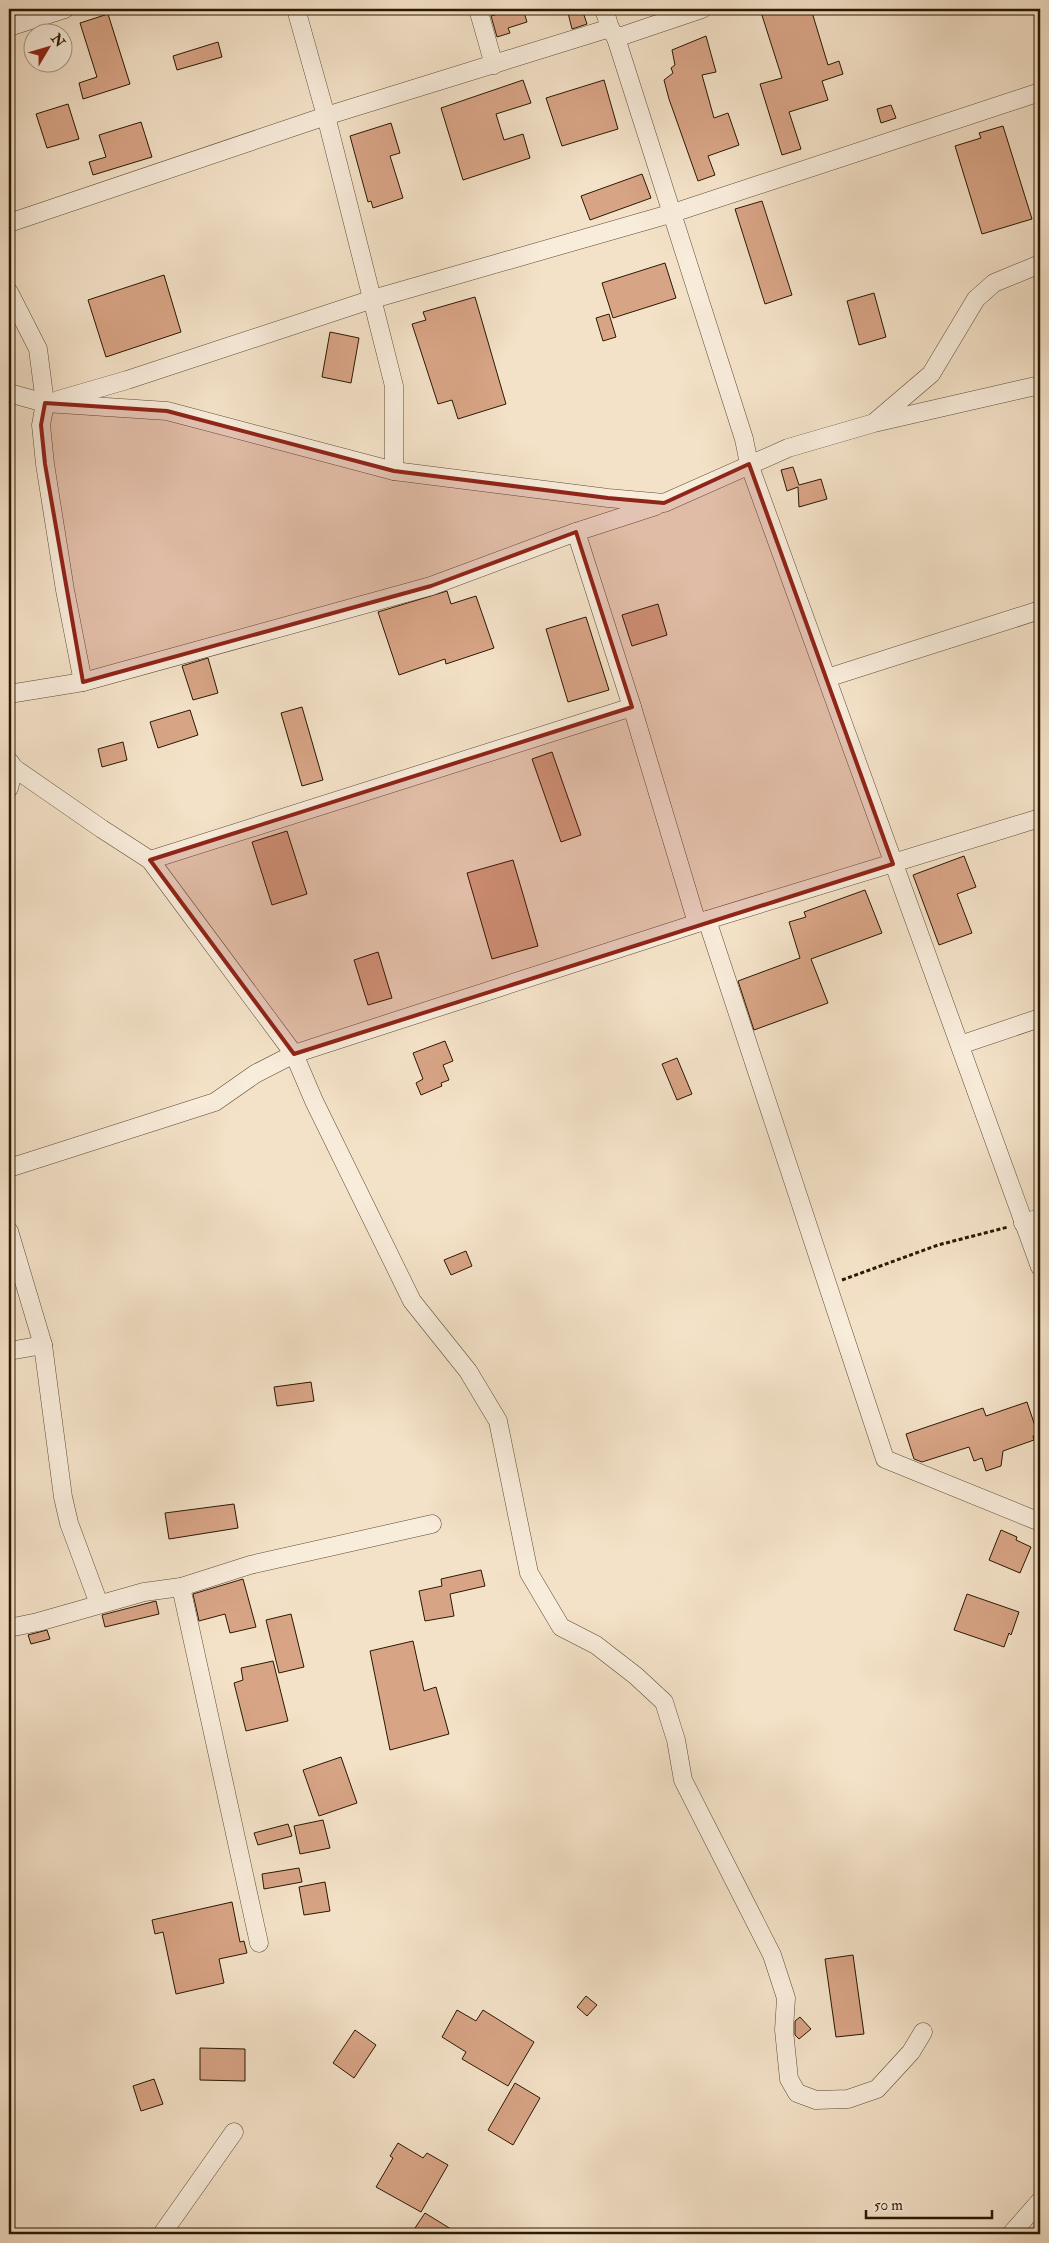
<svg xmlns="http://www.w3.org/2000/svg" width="1049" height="2243" font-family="'IM FELL Double Pica',serif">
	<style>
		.building { fill: #d8a486; stroke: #2a1801 }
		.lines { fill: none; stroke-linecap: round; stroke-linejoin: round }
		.minor-casing { stroke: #5c4a33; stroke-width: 19 }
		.path { stroke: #2a1801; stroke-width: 3; stroke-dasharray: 4 2.5; stroke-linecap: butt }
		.minor { stroke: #f8ecdb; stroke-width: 18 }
		.marked { fill: #8f2418; fill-opacity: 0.2; stroke: #8f2418; stroke-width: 4; stroke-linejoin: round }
	</style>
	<rect width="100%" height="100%" fill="#f4e2c8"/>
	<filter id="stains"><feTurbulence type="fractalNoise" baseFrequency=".004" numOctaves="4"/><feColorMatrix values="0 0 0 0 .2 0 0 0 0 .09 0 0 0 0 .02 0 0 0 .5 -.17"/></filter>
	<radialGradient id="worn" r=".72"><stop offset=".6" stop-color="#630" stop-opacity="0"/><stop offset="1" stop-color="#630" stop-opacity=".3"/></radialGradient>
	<g class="building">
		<path d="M 515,9 L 523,9 L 527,22 L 508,28 L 510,33 L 497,37 L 491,16 Z"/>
		<path d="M 567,9 L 582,9 L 587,24 L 572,29 Z"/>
		<path d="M 760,9 L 811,9 L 828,65 L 839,61 L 843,74 L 822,81 L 828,100 L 789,112 L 801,149 L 782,155 L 760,84 L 782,78 Z"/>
		<path d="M 108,14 L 130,84 L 83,99 L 79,83 L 97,77 L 80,23 Z"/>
		<path d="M 706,36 L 716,72 L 702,75 L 714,118 L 728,113 L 739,145 L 708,156 L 715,175 L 698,181 L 669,99 L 664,80 L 673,73 L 671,68 L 675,65 L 672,50 Z"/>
		<path d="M 218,42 L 222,57 L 177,70 L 173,56 Z"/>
		<path d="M 523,80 L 531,103 L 496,114 L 504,140 L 523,134 L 530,158 L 463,180 L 441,108 Z"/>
		<path d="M 604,80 L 618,129 L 562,146 L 546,98 Z"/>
		<path d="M 68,104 L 79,139 L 47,148 L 36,114 Z"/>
		<path d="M 891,105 L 896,118 L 881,123 L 877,109 Z"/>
		<path d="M 141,122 L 152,157 L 93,175 L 89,162 L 106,157 L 99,135 Z"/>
		<path d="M 391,123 L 400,153 L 390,156 L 403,198 L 373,208 L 371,201 L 368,202 L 350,136 Z"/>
		<path d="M 1003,126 L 1032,219 L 982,234 L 955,146 L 981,138 L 979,133 Z"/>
		<path d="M 642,174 L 651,198 L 590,220 L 581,196 Z"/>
		<path d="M 762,201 L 792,295 L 765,304 L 735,209 Z"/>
		<path d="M 665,263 L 676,298 L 613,318 L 602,283 Z"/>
		<path d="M 164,275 L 181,332 L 106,357 L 88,300 Z"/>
		<path d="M 874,293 L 886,337 L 859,345 L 847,301 Z"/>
		<path d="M 475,297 L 506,404 L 458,419 L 452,400 L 438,404 L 412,324 L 426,320 L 423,312 Z"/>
		<path d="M 609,314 L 616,337 L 603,341 L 596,318 Z"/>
		<path d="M 330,332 L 359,338 L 351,383 L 322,377 Z"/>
		<path d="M 793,467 L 799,485 L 821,479 L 827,499 L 799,507 L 798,487 L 787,491 L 781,470 Z"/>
		<path d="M 447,591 L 451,604 L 476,596 L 494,648 L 446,664 L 445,659 L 399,675 L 378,612 Z"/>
		<path d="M 658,604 L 667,635 L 632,646 L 622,615 Z"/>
		<path d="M 586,617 L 609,690 L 568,702 L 546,629 Z"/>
		<path d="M 208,658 L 218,693 L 193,700 L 182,666 Z"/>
		<path d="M 302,707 L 323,780 L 302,786 L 281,713 Z"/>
		<path d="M 190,710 L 198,735 L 158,748 L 150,722 Z"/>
		<path d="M 123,742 L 127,760 L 102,767 L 98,749 Z"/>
		<path d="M 552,752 L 581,835 L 561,842 L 532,759 Z"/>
		<path d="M 287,831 L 307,894 L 272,905 L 252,842 Z"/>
		<path d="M 964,856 L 976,887 L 957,894 L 972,933 L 939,945 L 913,875 Z"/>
		<path d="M 513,860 L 538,946 L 492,959 L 467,873 Z"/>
		<path d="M 865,890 L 882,933 L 811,959 L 828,1003 L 754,1030 L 738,981 L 800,958 L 789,922 L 806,917 L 804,912 Z"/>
		<path d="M 378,952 L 392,998 L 368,1005 L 354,960 Z"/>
		<path d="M 445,1041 L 453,1061 L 443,1065 L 449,1080 L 441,1083 L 442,1086 L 421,1095 L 416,1083 L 423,1079 L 413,1053 Z"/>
		<path d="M 677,1058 L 692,1094 L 677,1100 L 662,1064 Z"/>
		<path d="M 466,1251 L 472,1266 L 451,1275 L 444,1260 Z"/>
		<path d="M 311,1382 L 314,1401 L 277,1406 L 274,1387 Z"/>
		<path d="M 1027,1402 L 1038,1435 L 1033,1436 L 1034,1440 L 1003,1451 L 1001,1466 L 986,1471 L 982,1458 L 974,1461 L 969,1447 L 922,1462 L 914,1459 L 906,1434 L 983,1408 L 986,1416 Z"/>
		<path d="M 234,1504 L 238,1528 L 169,1539 L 165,1513 Z"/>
		<path d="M 1001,1530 L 1017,1537 L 1016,1540 L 1031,1547 L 1020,1573 L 989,1560 Z"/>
		<path d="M 481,1570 L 485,1586 L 450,1594 L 454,1616 L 425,1621 L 419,1591 L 442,1586 L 441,1579 Z"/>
		<path d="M 243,1579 L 256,1627 L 230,1633 L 225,1614 L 199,1621 L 193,1594 Z"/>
		<path d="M 967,1594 L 1019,1612 L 1011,1635 L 1009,1633 L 1004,1647 L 954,1630 Z"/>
		<path d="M 156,1601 L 159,1614 L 105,1627 L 102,1615 Z"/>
		<path d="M 291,1614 L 304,1667 L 279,1673 L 266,1620 Z"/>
		<path d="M 47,1630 L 50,1639 L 31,1644 L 28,1635 Z"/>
		<path d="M 413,1641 L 424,1691 L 436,1687 L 449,1734 L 390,1750 L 370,1651 Z"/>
		<path d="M 273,1661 L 288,1721 L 246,1731 L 234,1683 L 243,1680 L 241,1668 Z"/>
		<path d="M 341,1757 L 357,1803 L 319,1816 L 303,1770 Z"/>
		<path d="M 323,1820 L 330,1848 L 300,1854 L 294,1826 Z"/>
		<path d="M 288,1824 L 292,1836 L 258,1845 L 254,1833 Z"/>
		<path d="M 299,1868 L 302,1882 L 264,1889 L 262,1874 Z"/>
		<path d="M 325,1882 L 330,1911 L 304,1915 L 299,1887 Z"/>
		<path d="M 232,1902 L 240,1942 L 244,1941 L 247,1953 L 219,1959 L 224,1983 L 176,1994 L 163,1932 L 155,1934 L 152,1920 Z"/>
		<path d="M 853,1955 L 864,2034 L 836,2037 L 825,1959 Z"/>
		<path d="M 586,1996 L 597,2005 L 587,2016 L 577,2007 Z"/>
		<path d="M 457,2010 L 476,2021 L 483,2010 L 534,2042 L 508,2086 L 462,2059 L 466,2052 L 442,2037 Z"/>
		<path d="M 800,2017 L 811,2029 L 799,2039 L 795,2035 L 795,2021 Z"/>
		<path d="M 355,2030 L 376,2045 L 354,2078 L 333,2063 Z"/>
		<path d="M 200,2048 L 245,2049 L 245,2081 L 200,2080 Z"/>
		<path d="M 154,2079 L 163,2104 L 141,2111 L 133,2086 Z"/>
		<path d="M 515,2083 L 540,2098 L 513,2145 L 488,2130 Z"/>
		<path d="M 398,2143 L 423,2158 L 427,2153 L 448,2165 L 421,2212 L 376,2187 L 393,2158 L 390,2156 Z"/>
		<path d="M 425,2213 L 459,2234 L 411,2234 Z"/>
	</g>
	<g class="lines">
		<defs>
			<g id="minor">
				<path d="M 296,9 L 326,116 L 394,386 L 394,471"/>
				<path d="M 478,9 L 494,65"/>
				<path d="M 604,9 L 610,28 L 616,38 L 744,439 L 749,464 L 1040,1267"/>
				<path d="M 9,27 L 65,9"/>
				<path d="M 616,38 L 702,9"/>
				<path d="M 9,223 L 326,116 L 610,28"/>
				<path d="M 9,292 L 38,349 L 45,403 L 41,425 L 45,464 L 65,590 L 83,682"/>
				<path d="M 9,393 L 45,403 L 167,411 L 394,471 L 608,498 L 664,503 L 788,448 L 874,423 L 1040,385"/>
				<path d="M 58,400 L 127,380 L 373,299 L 673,213 L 1040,92"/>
				<path d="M 876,421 L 931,374 L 976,299 L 994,283 L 1040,264"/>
				<path d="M 656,506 L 576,532 L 632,707 L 697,923"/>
				<path d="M 827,678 L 1040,610"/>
				<path d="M 9,694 L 83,682 L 431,586 L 576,532"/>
				<path d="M 9,761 L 14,768 L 102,829 L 150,860 L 294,1054 L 314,1101 L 412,1301 L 468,1371 L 498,1421 L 529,1573 L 561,1627 L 596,1645 L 636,1676 L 664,1702 L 676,1740 L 683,1780 L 772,1955 L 786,1998 L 784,2030 L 789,2079 L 797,2093 L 816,2100 L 848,2099 L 877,2089 L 911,2052 L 923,2032"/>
				<path d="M 9,788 L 14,768"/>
				<path d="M 150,860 L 632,707"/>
				<path d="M 707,920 L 885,1459 L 1040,1522"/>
				<path d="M 960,1045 L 1040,1018"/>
				<path d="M 9,1168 L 215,1102 L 255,1074 L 294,1054 L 707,920 L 1040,818"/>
				<path d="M 1023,1223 L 1040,1218"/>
				<path d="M 9,1231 L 43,1345 L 63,1497 L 69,1523 L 99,1604"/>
				<path d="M 9,1351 L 43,1345"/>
				<path d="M 181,1587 L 259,1943"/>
				<path d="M 9,1628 L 38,1622 L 144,1592 L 181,1587 L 250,1565 L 432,1524"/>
				<path d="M 162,2234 L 234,2132"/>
				<path d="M 1011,2234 L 1040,2201"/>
			</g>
		</defs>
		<use href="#minor" class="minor-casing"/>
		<path class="path" d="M 842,1280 L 938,1245 L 1008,1227"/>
		<use href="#minor" class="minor"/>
	</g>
	<path class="marked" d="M 45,403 L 167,411 L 394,471 L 608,498 L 664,503 L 749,464 L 893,864 L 294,1054 L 150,860 L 632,707 L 576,532 L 431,586 L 83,682 L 45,464 L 41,425 Z"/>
	<rect width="1049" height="2243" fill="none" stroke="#f4e2c8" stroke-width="30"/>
	<rect x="10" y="10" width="1029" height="2223" fill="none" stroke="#2a1801" stroke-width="2.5"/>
	<rect x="15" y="15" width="1019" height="2213" fill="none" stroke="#2a1801"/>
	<g transform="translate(48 48) rotate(52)"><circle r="24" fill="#f8ecdb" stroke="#a69784"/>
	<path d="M0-4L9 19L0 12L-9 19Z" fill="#8f2418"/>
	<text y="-8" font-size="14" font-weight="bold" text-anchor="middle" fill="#2a1801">N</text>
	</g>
	<path d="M866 2210v8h126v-8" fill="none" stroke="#2a1801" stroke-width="2.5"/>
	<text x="874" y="2210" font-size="15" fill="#2a1801" stroke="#f8ecdb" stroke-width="4" paint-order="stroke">50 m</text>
	<rect width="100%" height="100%" filter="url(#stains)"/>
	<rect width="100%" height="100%" fill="url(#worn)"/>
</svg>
